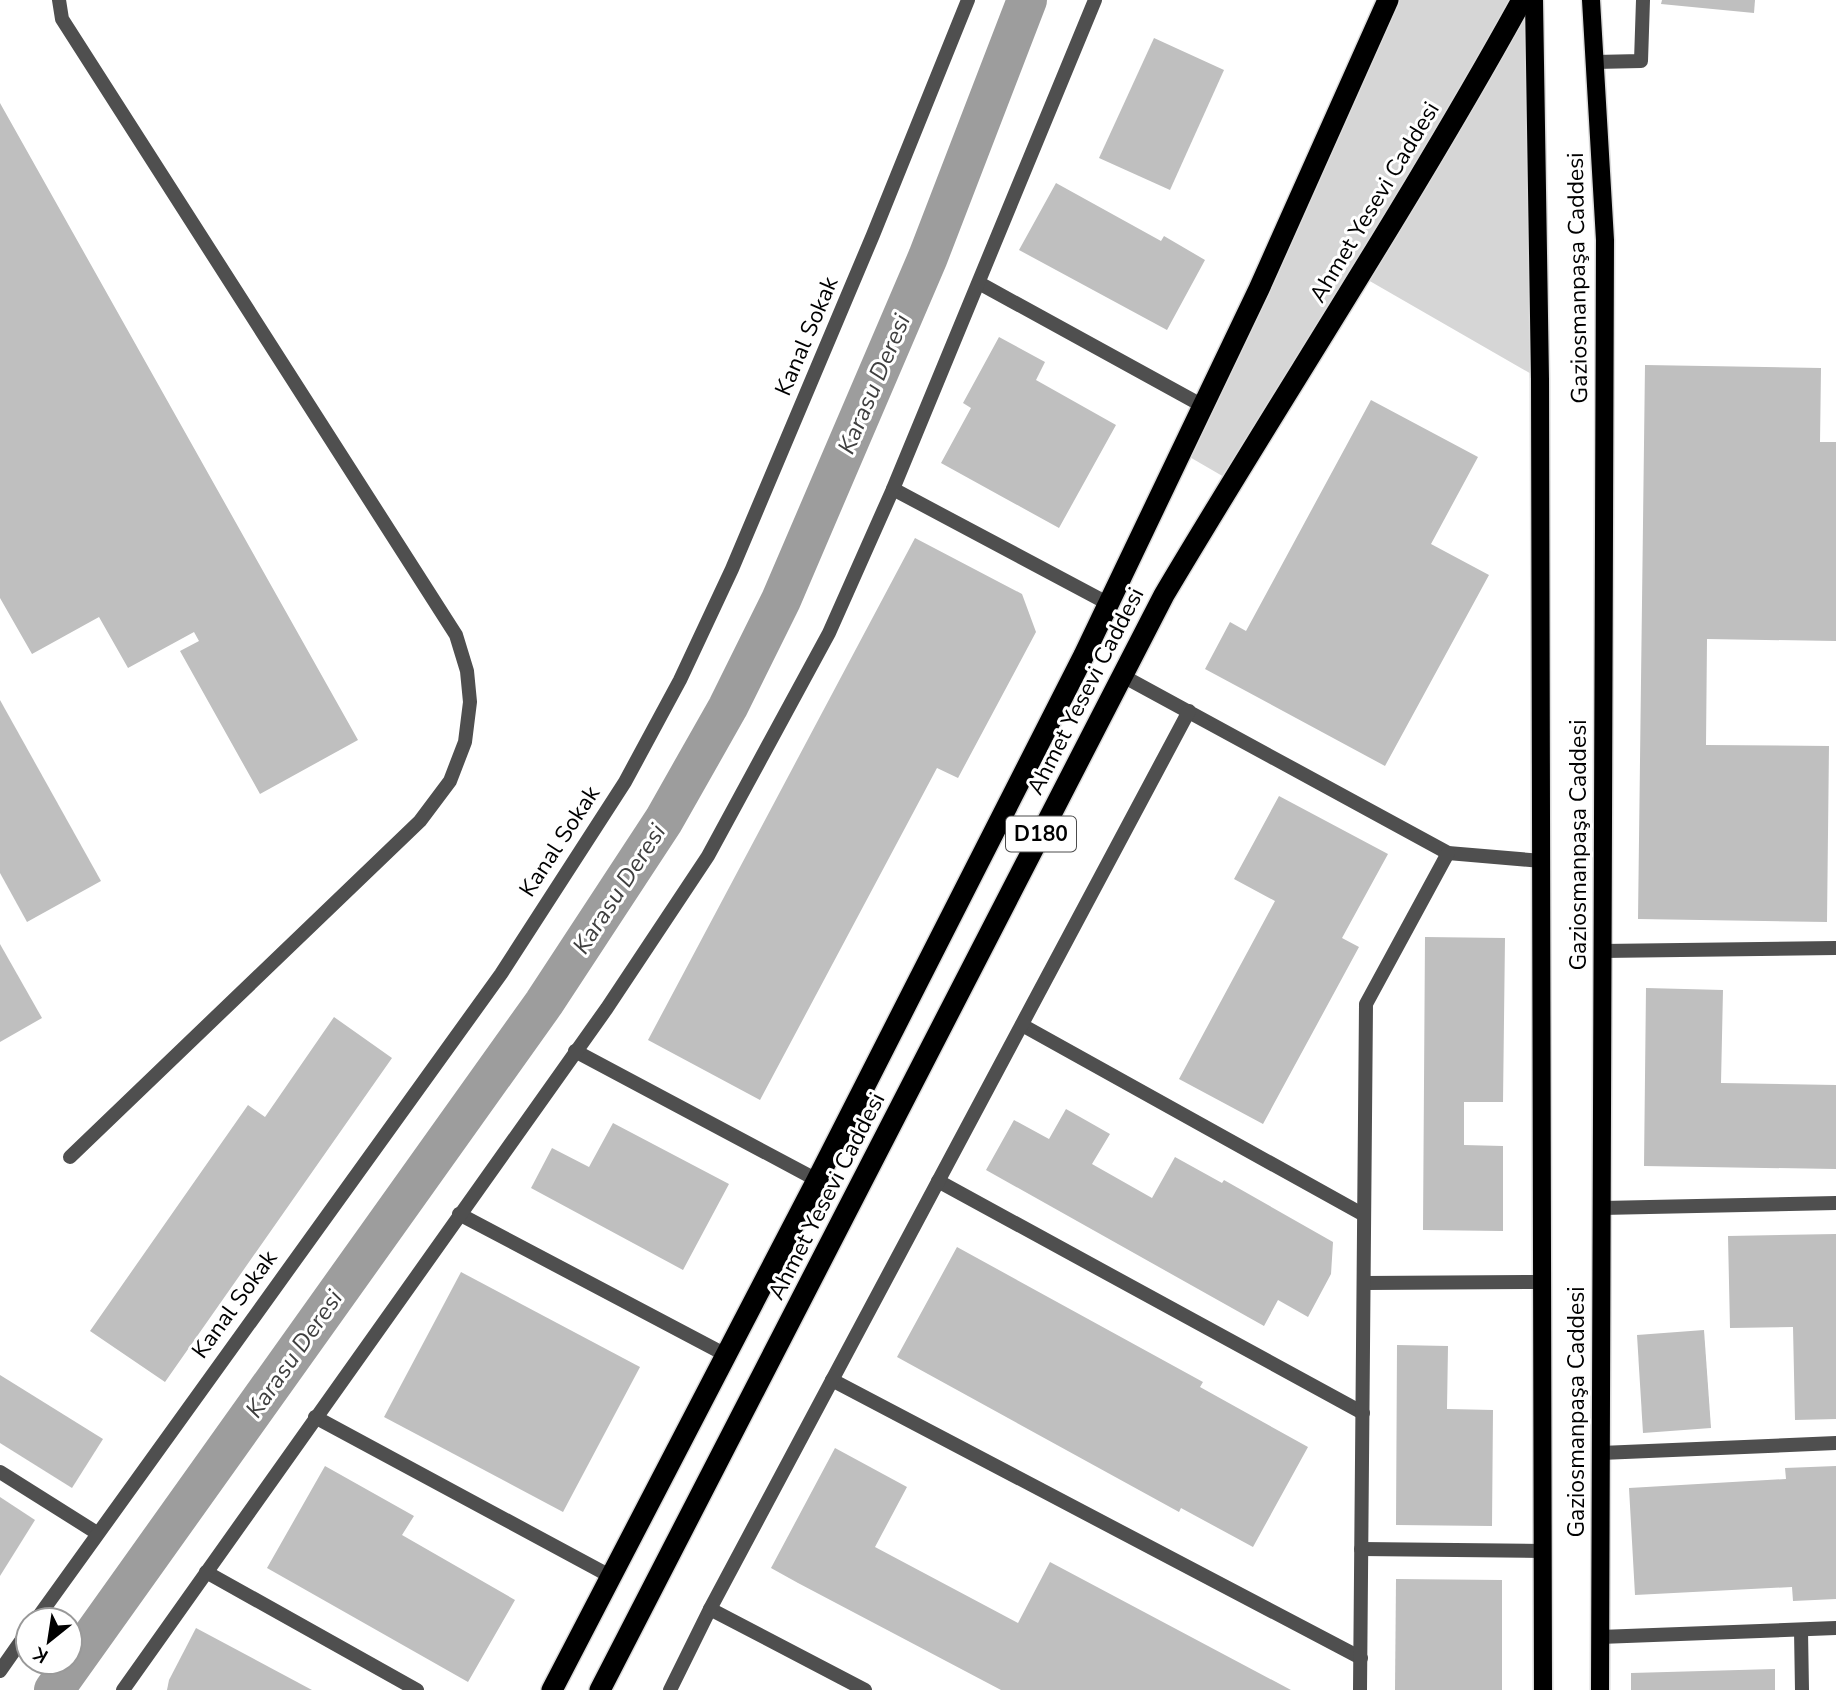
<svg xmlns="http://www.w3.org/2000/svg" width="1836" height="1690" font-family="'Nunito Sans',sans-serif">
	<style>
		.green { fill: #d6d6d6 }
		.lines { fill: none; stroke-linecap: round; stroke-linejoin: round }
		.canal { stroke: #9d9d9d; stroke-width: 40 }
		.building { fill: #bfbfbf }
		.primary-casing { stroke: #dbdbdb; stroke-width: 21 }
		.highway-casing { stroke: #dbdbdb; stroke-width: 24 }
		.lane { stroke: #4f4f4f; stroke-width: 14 }
		.street { stroke: #4f4f4f; stroke-width: 14 }
		.primary { stroke: #000; stroke-width: 18 }
		.highway { stroke: #000; stroke-width: 21 }
		.labels { text-anchor: middle; stroke-width: 6; stroke-linejoin: round; paint-order: stroke }
		.shield { fill: #fff; stroke: #4c4c4c; stroke-width: 2 }
		.shield-label { font-size: 21px; font-weight: bold; fill: #000 }
		.street-label { font-size: 23px; fill: #000; stroke: #fff }
		.water-label { font-size: 24px; font-style: italic; fill: #3e3e3e; stroke: #fff }
	</style>
	<rect width="100%" height="100%" fill="#fff"/>
	<path class="green" d="M 1388,0 L 1534,0 L 1540,379 L 1361,276 L 1231,481 L 1181,452 Z"/>
	<g class="lines">
		<path class="canal" d="M 54,1690 L 544,1003 L 664,820 L 728,707 L 781,600 L 928,257 L 1027,0"/>
	</g>
	<g class="building">
		<path d="M 1662,0 L 1755,0 L 1754,13 L 1661,4 Z"/>
		<path d="M 1154,38 L 1224,70 L 1170,190 L 1099,158 Z"/>
		<path d="M 0,103 L 358,740 L 260,794 L 180,651 L 199,641 L 194,632 L 128,668 L 99,617 L 32,654 L 0,598 Z"/>
		<path d="M 1056,183 L 1161,241 L 1164,236 L 1205,260 L 1167,330 L 1019,250 Z"/>
		<path d="M 999,337 L 1045,362 L 1036,380 L 1116,425 L 1059,528 L 941,463 L 971,408 L 963,403 Z"/>
		<path d="M 1645,365 L 1821,368 L 1820,442 L 1836,442 L 1836,641 L 1707,639 L 1706,745 L 1829,746 L 1827,922 L 1638,919 Z"/>
		<path d="M 1371,400 L 1478,457 L 1431,544 L 1489,575 L 1385,766 L 1205,669 L 1230,622 L 1246,631 Z"/>
		<path d="M 915,538 L 1022,594 L 1036,632 L 958,778 L 937,768 L 760,1100 L 648,1040 Z"/>
		<path d="M 0,700 L 101,881 L 27,922 L 0,873 Z"/>
		<path d="M 1279,796 L 1388,854 L 1342,938 L 1359,947 L 1263,1124 L 1179,1079 L 1275,901 L 1234,879 Z"/>
		<path d="M 1425,937 L 1505,938 L 1503,1102 L 1464,1102 L 1464,1145 L 1503,1146 L 1503,1231 L 1423,1230 Z"/>
		<path d="M 0,944 L 42,1018 L 0,1042 Z"/>
		<path d="M 1646,988 L 1723,990 L 1721,1083 L 1836,1085 L 1836,1169 L 1644,1166 Z"/>
		<path d="M 334,1017 L 392,1058 L 165,1382 L 90,1331 L 248,1105 L 265,1117 Z"/>
		<path d="M 1066,1109 L 1110,1134 L 1092,1164 L 1152,1198 L 1175,1157 L 1222,1183 L 1224,1180 L 1333,1242 L 1331,1274 L 1308,1317 L 1278,1300 L 1264,1326 L 986,1170 L 1014,1120 L 1049,1139 Z"/>
		<path d="M 613,1123 L 729,1184 L 683,1270 L 531,1188 L 552,1148 L 589,1167 Z"/>
		<path d="M 1836,1234 L 1836,1419 L 1795,1420 L 1793,1327 L 1730,1328 L 1728,1236 Z"/>
		<path d="M 957,1247 L 1203,1382 L 1200,1387 L 1308,1447 L 1253,1547 L 1181,1508 L 1179,1512 L 897,1357 Z"/>
		<path d="M 461,1272 L 640,1367 L 563,1512 L 384,1417 Z"/>
		<path d="M 1704,1330 L 1711,1428 L 1643,1433 L 1637,1335 Z"/>
		<path d="M 1397,1345 L 1448,1346 L 1447,1409 L 1493,1410 L 1492,1526 L 1396,1525 Z"/>
		<path d="M 0,1375 L 103,1439 L 72,1488 L 0,1443 Z"/>
		<path d="M 835,1448 L 907,1487 L 875,1547 L 1018,1623 L 1050,1562 L 1291,1690 L 1001,1690 L 798,1583 L 771,1568 Z"/>
		<path d="M 325,1466 L 414,1516 L 402,1535 L 515,1600 L 468,1682 L 267,1568 Z"/>
		<path d="M 1836,1466 L 1836,1599 L 1793,1601 L 1792,1587 L 1635,1595 L 1629,1488 L 1786,1479 L 1785,1468 Z"/>
		<path d="M 0,1497 L 35,1520 L 0,1576 Z"/>
		<path d="M 1396,1579 L 1502,1580 L 1502,1690 L 1395,1690 Z"/>
		<path d="M 196,1628 L 312,1690 L 167,1690 L 169,1680 Z"/>
		<path d="M 1775,1669 L 1775,1690 L 1631,1690 L 1631,1673 Z"/>
	</g>
	<g class="lines">
		<defs>
			<g id="primary">
				<path d="M 1534,0 L 1540,379 L 1543,1690"/>
				<path d="M 1591,0 L 1605,240 L 1600,1690"/>
			</g>
			<g id="highway">
				<path d="M 552,1690 L 817,1180 L 1084,655 L 1259,289 L 1388,0"/>
				<path d="M 600,1690 L 1164,595 C 1282,396 1410,203 1522,0"/>
			</g>
		</defs>
		<use href="#primary" class="primary-casing"/>
		<use href="#highway" class="highway-casing"/>
		<g class="lane">
			<path d="M 59,0 L 62,19 L 456,635 L 467,671 L 470,702 L 465,742 L 450,781 L 420,821 L 70,1157"/>
			<path d="M 1595,62 L 1641,61 L 1643,0"/>
			<path d="M 979,283 L 1203,406"/>
			<path d="M 893,489 L 1109,604"/>
			<path d="M 575,1051 L 817,1180"/>
			<path d="M 1602,1208 L 1836,1203"/>
			<path d="M 459,1214 L 726,1355"/>
			<path d="M 1364,1283 L 1543,1282"/>
			<path d="M 315,1417 L 610,1576"/>
			<path d="M 1601,1453 L 1836,1443"/>
			<path d="M 1361,1549 L 1543,1551"/>
			<path d="M 206,1572 L 417,1690"/>
			<path d="M 1801,1630 L 1802,1690"/>
			<path d="M 1600,1637 L 1836,1628"/>
		</g>
		<g class="street">
			<path d="M 1121,675 L 1448,853 L 1542,861"/>
			<path d="M 1602,951 L 1836,948"/>
			<path d="M 1022,1025 L 1364,1215"/>
			<path d="M 938,1181 L 1363,1413"/>
			<path d="M 832,1380 L 1361,1658"/>
			<path d="M 0,1472 L 97,1533"/>
			<path d="M 710,1609 L 865,1690"/>
			<path d="M 36,1620 L 501,974 L 625,782 L 680,680 L 732,569 L 873,235 L 968,0"/>
			<path d="M 0,1671 L 28,1631"/>
			<path d="M 123,1690 L 607,1008 L 708,856 L 829,633 L 893,489 L 1095,0"/>
			<path d="M 670,1690 L 710,1609 L 1189,711"/>
			<path d="M 1360,1690 L 1366,1004 L 1448,853"/>
		</g>
		<use href="#primary" class="primary"/>
		<use href="#highway" class="highway"/>
	</g>
	<g class="labels">
		<rect class="shield" x="1006" y="816.5" width="70" height="35" rx="5"/>
		<g class="shield-label">
			<text x="1041" y="841">D180</text>
		</g>
		<g class="street-label">
			<text transform="translate(1374 202) rotate(-59)" y="8">Ahmet Yesevi Caddesi</text>
			<text transform="translate(1577 278) rotate(-91)" y="8">Gaziosmanpaşa Caddesi</text>
			<text transform="translate(806 336) rotate(-67)" y="8">Kanal Sokak</text>
			<text transform="translate(1085 691) rotate(-63)" y="8">Ahmet Yesevi Caddesi</text>
			<text transform="translate(559 841) rotate(-57)" y="8">Kanal Sokak</text>
			<text transform="translate(1578 845) rotate(-90)" y="8">Gaziosmanpaşa Caddesi</text>
			<text transform="translate(826 1196) rotate(-63)" y="8">Ahmet Yesevi Caddesi</text>
			<text transform="translate(234 1304) rotate(-54)" y="8">Kanal Sokak</text>
			<text transform="translate(1576 1412) rotate(-90)" y="8">Gaziosmanpaşa Caddesi</text>
		</g>
		<g class="water-label">
			<text transform="translate(874 384) rotate(-67)" y="8">Karasu Deresi</text>
			<text transform="translate(619 889) rotate(-57)" y="8">Karasu Deresi</text>
			<text transform="translate(294 1354) rotate(-55)" y="8">Karasu Deresi</text>
		</g>
	</g>
	<g transform="translate(49 1641) rotate(210)"><circle r="33" fill="#ffffff" stroke="#999999" stroke-width="2"/>
	<path d="M0-5L12 26L0 18L-12 26Z" fill="#000000"/>
	<text y="-10" font-size="19" font-weight="bold" text-anchor="middle" fill="#000000">K</text>
	</g>
</svg>
